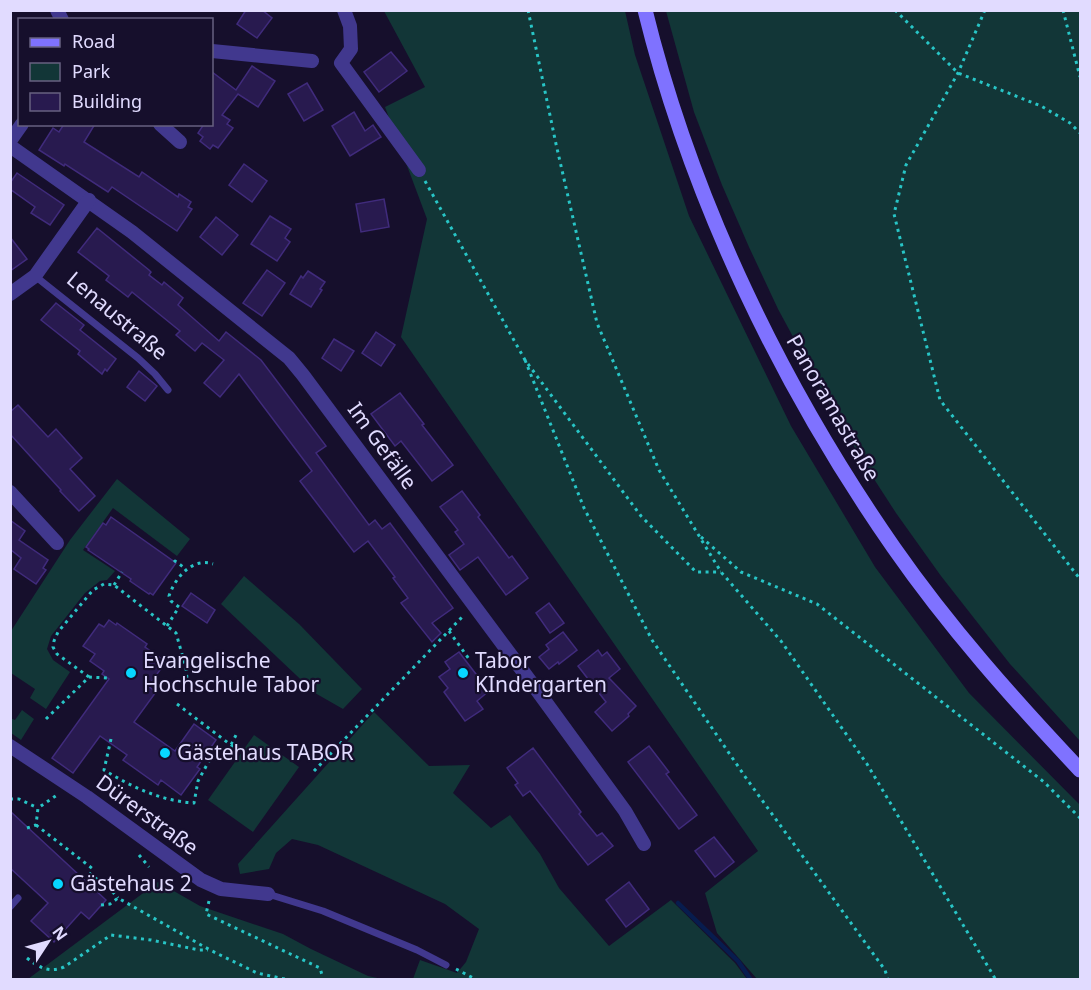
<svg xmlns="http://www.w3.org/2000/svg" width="1091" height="990" font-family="'Noto Sans',sans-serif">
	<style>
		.green { fill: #123637 }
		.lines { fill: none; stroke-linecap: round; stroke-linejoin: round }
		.stream { stroke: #071c4e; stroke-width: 4.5 }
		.building { fill: #281a4f; stroke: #402b7c; stroke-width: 1.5 }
		.path { stroke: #28c5c6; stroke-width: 3; stroke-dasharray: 3 4.5; stroke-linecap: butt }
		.service { stroke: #41388e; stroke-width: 7 }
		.minor { stroke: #41388e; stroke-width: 14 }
		.secondary { stroke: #7f72ff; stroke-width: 15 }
		.poi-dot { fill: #07d6ff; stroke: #160f2c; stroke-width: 2 }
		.labels { text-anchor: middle; stroke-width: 4.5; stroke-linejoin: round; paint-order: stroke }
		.street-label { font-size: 21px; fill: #e1dbff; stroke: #160f2c }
		.poi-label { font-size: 21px; fill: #e1dbff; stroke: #160f2c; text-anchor: start }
	</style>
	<rect width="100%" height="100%" fill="#160f2c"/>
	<g class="green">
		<path d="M 384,11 L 625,11 L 635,55 L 689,216 L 791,426 L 875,567 L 969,693 L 1080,805 L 1080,979 L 757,979 L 717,933 L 705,893 L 758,851 L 401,337 L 427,219 L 385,107 L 425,87 Z"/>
		<path d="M 666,11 L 1080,11 L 1080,741 L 1010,664 L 941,576 L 896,513 L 863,462 L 824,394 L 778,309 L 749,247 L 722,185 L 694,112 Z"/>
		<path d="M 117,479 L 190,539 L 177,556 L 113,508 L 83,550 L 115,571 L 107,580 L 100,581 L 85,593 L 51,636 L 47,649 L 53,660 L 70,672 L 46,709 L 30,698 L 35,689 L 11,673 L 11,631 L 70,540 Z"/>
		<path d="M 244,576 L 299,624 L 362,689 L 343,709 L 315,693 L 221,604 Z"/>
		<path d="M 22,710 L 34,719 L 21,740 L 11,733 L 10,718 L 15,720 Z"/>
		<path d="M 374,712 L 429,766 L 470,765 L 453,793 L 491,828 L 510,815 L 540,854 L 559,888 L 609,946 L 671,900 L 735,963 L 747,979 L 413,979 L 420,960 L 457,973 L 466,962 L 479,929 L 445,904 L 318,845 L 292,839 L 276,853 L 269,869 L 240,874 L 238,864 Z"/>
		<path d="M 254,735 L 299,767 L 253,832 L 208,800 Z"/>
		<path d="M 158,882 L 200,906 L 283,934 L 311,949 L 368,976 L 382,979 L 28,979 Z"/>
	</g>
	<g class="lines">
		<path class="stream" d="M 678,903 L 738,961 L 751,980"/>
	</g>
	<g class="building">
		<path d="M 246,10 L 262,10 L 272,18 L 257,38 L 237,24 Z"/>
		<path d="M 391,52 L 407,71 L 379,92 L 364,72 Z"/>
		<path d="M 252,66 L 275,81 L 258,107 L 238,94 L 222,115 L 230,120 L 227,124 L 233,128 L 218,148 L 213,145 L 210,149 L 200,141 L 203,137 L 198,133 L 204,124 L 212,124 L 212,72 L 236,90 Z"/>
		<path d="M 307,83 L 323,110 L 304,121 L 288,94 Z"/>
		<path d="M 354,112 L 365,131 L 373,125 L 381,137 L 350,156 L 332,126 Z"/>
		<path d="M 64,124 L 95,124 L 84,142 L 139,177 L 142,172 L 178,197 L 179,194 L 191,202 L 188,207 L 192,209 L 177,231 L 112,187 L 108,192 L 65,164 L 64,166 L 39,150 L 53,128 L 59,132 Z"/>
		<path d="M 244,164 L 267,181 L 252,202 L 229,185 Z"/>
		<path d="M 17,173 L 64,205 L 50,225 L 31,213 L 35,207 L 10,189 L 10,183 Z"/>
		<path d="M 384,199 L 389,227 L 361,232 L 356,204 Z"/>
		<path d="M 270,216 L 291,229 L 285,238 L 290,242 L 277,261 L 251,244 Z"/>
		<path d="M 216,217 L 238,235 L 222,255 L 200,237 Z"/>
		<path d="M 97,228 L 149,270 L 151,272 L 149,275 L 162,285 L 164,282 L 183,298 L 178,305 L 219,341 L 226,332 L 261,360 L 326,446 L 316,453 L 369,525 L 375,520 L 382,529 L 390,523 L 453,608 L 432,623 L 441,633 L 432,642 L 401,603 L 408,598 L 393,578 L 395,577 L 368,541 L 354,552 L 300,481 L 312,471 L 239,374 L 220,397 L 204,383 L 224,360 L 202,343 L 195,351 L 176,335 L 180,331 L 132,292 L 128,297 L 106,280 L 109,276 L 78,252 Z"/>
		<path d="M 10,237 L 27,259 L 10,271 Z"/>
		<path d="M 267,270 L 285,283 L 262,316 L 243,303 Z"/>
		<path d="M 308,271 L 325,282 L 320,289 L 322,290 L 311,307 L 290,294 L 301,276 L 303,278 Z"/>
		<path d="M 56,303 L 84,325 L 80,330 L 116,359 L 107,371 L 105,369 L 102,374 L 78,354 L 80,351 L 41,320 Z"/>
		<path d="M 376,332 L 395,345 L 381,366 L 362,353 Z"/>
		<path d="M 334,339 L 354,351 L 341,371 L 322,358 Z"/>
		<path d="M 139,371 L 157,386 L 145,401 L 127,387 Z"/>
		<path d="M 400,393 L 424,424 L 422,425 L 453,465 L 432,481 L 401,441 L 395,446 L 371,414 Z"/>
		<path d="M 18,405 L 48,437 L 56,429 L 82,458 L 70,469 L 95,496 L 79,511 L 60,491 L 61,490 L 10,434 L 10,412 Z"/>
		<path d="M 462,491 L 480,515 L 478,517 L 485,526 L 509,558 L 512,556 L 528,578 L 506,595 L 478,557 L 460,570 L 449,555 L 464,544 L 455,532 L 458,530 L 440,507 Z"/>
		<path d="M 111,517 L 176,563 L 153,595 L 150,593 L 149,594 L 130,581 L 131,579 L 88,550 L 89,549 L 86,547 L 103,523 L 106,525 Z"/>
		<path d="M 10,520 L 25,531 L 19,540 L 48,560 L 43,568 L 46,570 L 36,584 L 14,569 L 21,558 L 11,550 L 10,551 Z"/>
		<path d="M 191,593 L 215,610 L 207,623 L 182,606 Z"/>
		<path d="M 549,603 L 564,623 L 550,633 L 536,613 Z"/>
		<path d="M 109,620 L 116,625 L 117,623 L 147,644 L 145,647 L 166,662 L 148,686 L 156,692 L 134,722 L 175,751 L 194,724 L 216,740 L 197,767 L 200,769 L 181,795 L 161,780 L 158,785 L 123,760 L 127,755 L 100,736 L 73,773 L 52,758 L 109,679 L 102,674 L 104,671 L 90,661 L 95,654 L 83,646 L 99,624 L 104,627 Z"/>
		<path d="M 563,632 L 577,650 L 559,664 L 558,662 L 549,669 L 539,657 L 549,649 L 546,645 Z"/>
		<path d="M 598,650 L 602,656 L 607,652 L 620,669 L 609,678 L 636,706 L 628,714 L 629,716 L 612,731 L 595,712 L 606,702 L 578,666 Z"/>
		<path d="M 459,652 L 489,691 L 477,701 L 483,709 L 465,721 L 444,692 L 448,688 L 439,677 L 450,669 L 445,662 Z"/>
		<path d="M 649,746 L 669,772 L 666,774 L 697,815 L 679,829 L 628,762 Z"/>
		<path d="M 533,748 L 581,812 L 579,814 L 597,836 L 602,833 L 613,846 L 588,865 L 530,791 L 523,796 L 515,785 L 518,783 L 507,768 Z"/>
		<path d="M 10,811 L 106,900 L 89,919 L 81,912 L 54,942 L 31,921 L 48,903 L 10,868 Z"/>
		<path d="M 714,837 L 734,862 L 715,877 L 695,851 Z"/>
		<path d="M 629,882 L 649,909 L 626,927 L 606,900 Z"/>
	</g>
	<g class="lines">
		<g class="path">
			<path d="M 528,10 L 556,144 L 597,323 L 659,470 L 721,572 L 781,641 L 867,764 L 996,980"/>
			<path d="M 895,10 L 958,73 L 1041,106 L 1070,123 L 1080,133"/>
			<path d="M 985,10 L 958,73 L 906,165 L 894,214 L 940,400 L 1080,579"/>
			<path d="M 1063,10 L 1080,77"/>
			<path d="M 425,181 L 525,360 L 641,516 L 696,572 L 721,572"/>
			<path d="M 525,360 L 584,508 L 652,640 L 746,778 L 885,970 L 888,980"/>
			<path d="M 701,537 L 741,572 L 817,604 L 1044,782 L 1080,818"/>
			<path d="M 174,562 L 175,561 L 186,569"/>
			<path d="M 114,585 L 122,572"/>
			<path d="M 167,626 L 179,607 L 171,601 L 169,596 C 175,578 192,557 213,564"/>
			<path d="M 449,631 L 469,659 L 467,661"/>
			<path d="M 89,677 L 57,654 L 53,647 L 54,641 L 58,632 L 93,590 L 104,584 L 114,585 L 176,633 L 186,668 L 187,679"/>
			<path d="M 177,704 L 244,755"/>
			<path d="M 46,719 L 89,677 L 108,678"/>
			<path d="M 111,739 L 104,770 C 132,787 161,801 194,803 L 198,781 L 209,761 L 222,756 L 231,745 L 237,733"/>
			<path d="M 314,771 L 464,615"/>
			<path d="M 10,799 L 19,799 L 38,808"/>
			<path d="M 36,825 L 93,869"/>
			<path d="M 27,828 L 36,825 L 38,808 L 57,795"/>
			<path d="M 139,855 L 149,867"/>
			<path d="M 89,873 L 111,890 L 118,898"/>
			<path d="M 209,901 L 206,914 L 320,968 L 322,975 L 321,980"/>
			<path d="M 101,905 L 110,904 L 118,898 L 210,950 L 257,973 L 289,980"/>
			<path d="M 27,958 C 39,968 50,973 64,967 L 111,935 L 151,940 L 199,950 L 208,950"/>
			<path d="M 456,969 L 477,980"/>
		</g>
		<g class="service">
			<path d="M 35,276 L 138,358 L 155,374 L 168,390"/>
			<path d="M 268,894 L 323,911 L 417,950 L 446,965"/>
			<path d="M 10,907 L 18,898"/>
		</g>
		<g class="minor">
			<path d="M 57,10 L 62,20"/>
			<path d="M 344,10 L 350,26 L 351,49 L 341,63 L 419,170"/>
			<path d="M 212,51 L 312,61"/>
			<path d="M 160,124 L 180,142"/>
			<path d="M 10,141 L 22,124"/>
			<path d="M 10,146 L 132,232 L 289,358 L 303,375 L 539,693 L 625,811 L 644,844"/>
			<path d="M 10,294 L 35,276 L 89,200"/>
			<path d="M 10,492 L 57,543"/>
			<path d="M 10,746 L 87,797 L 201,880 L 221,889 L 268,894"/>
		</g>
		<path class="secondary" d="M 645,10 C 692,201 782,387 894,548 C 949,627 1014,700 1080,770"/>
	</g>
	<g class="poi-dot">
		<circle cx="131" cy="673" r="6"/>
		<circle cx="463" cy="673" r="6"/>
		<circle cx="165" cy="753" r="6"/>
		<circle cx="58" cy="884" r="6"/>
	</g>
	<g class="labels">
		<g class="street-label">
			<text transform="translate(117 316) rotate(40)" y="7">Lenaustraße</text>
			<text transform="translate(833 408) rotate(60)" y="7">Panoramastraße</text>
			<text transform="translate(382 446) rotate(54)" y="7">Im Gefälle</text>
			<text transform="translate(147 815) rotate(36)" y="7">Dürerstraße</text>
		</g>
		<g class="poi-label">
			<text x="143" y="668">Evangelische<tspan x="143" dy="24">Hochschule Tabor</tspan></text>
			<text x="475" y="668">Tabor<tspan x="475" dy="24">KIndergarten</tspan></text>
			<text x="177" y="760">Gästehaus TABOR</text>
			<text x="70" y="891">Gästehaus 2</text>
		</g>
	</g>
	<rect width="1091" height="990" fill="none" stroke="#e1dbff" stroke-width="24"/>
	<rect x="18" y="18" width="195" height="108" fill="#160f2c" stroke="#676180" stroke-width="1.5"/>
	<rect x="30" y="38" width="30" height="9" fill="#7f72ff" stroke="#676180" stroke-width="1.5"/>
	<text x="72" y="48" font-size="18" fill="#e1dbff">Road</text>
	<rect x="30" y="63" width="30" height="18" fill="#123637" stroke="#676180" stroke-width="1.5"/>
	<text x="72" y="78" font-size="18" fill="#e1dbff">Park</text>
	<rect x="30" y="93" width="30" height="18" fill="#281a4f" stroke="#676180" stroke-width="1.5"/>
	<text x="72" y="108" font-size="18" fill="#e1dbff">Building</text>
	<g transform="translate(48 942) rotate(54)" stroke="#160f2c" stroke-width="4.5" paint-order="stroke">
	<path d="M0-4.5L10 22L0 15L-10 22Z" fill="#e1dbff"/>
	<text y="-9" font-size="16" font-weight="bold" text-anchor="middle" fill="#e1dbff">N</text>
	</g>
</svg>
